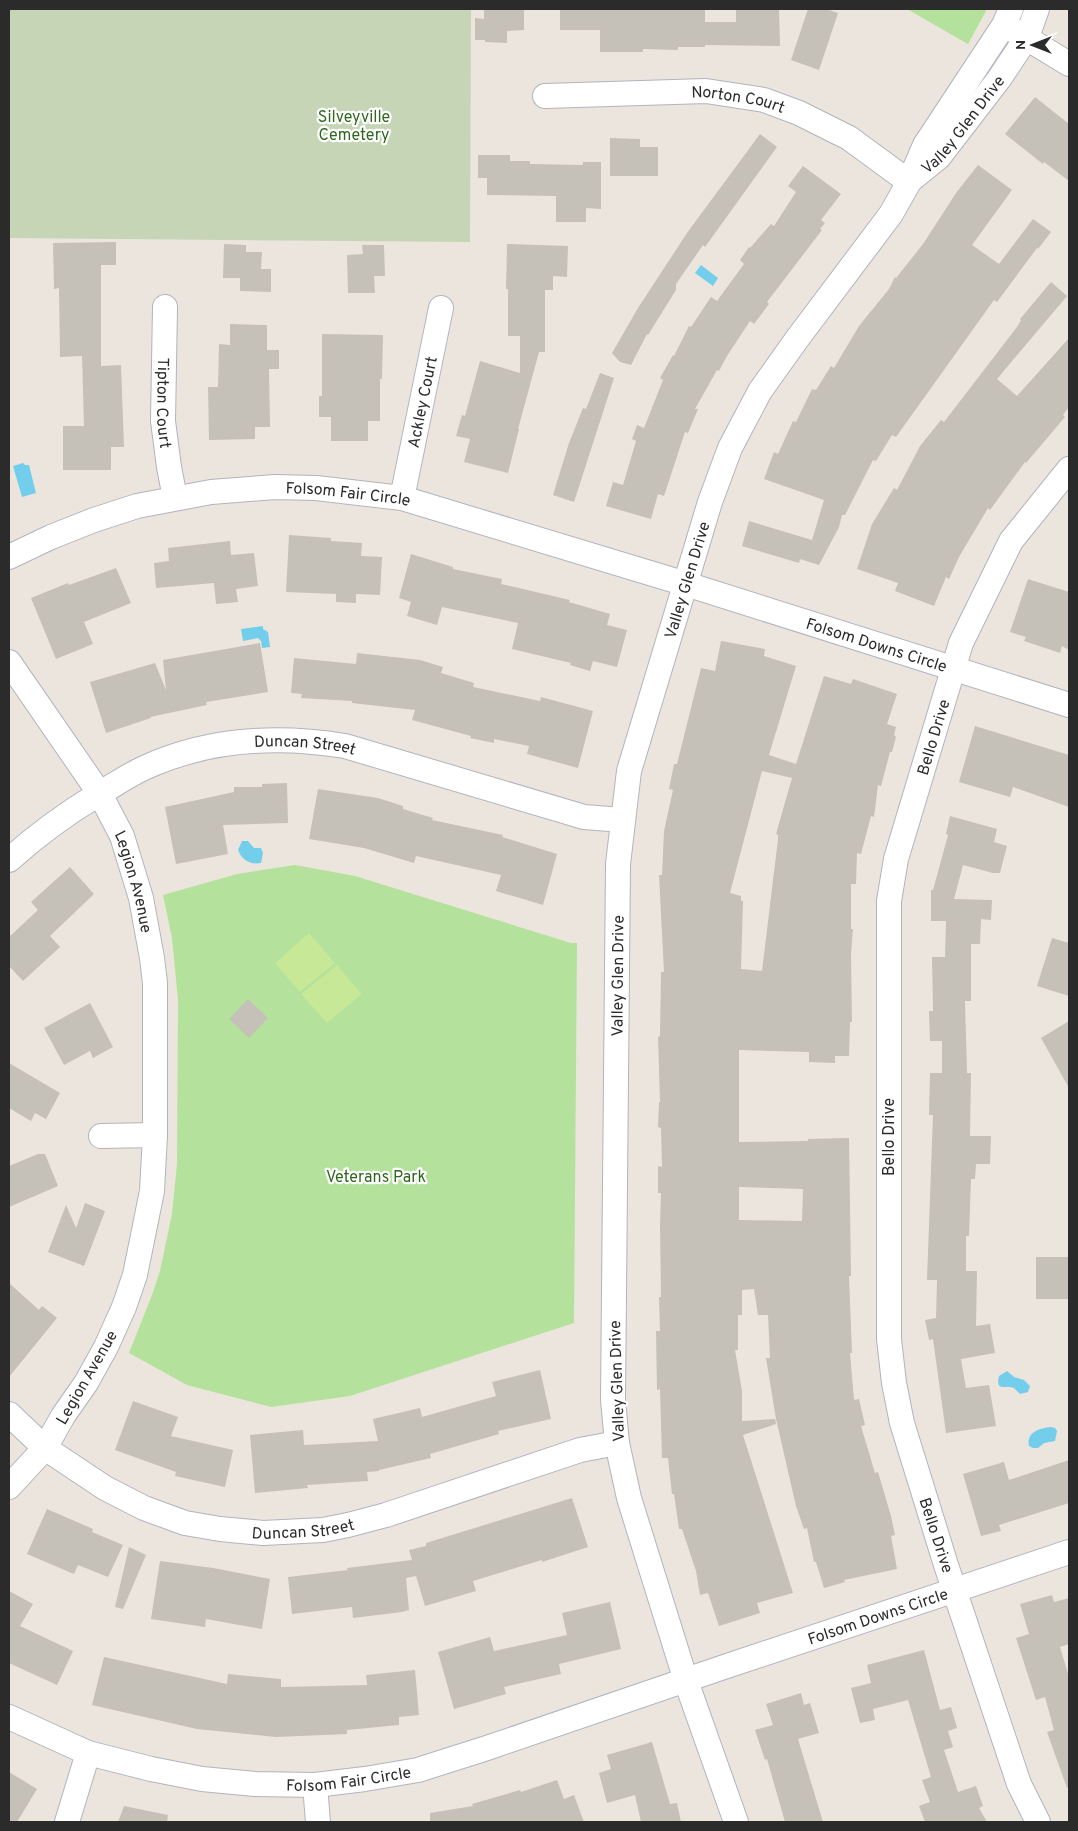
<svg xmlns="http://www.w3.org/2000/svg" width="1078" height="1831" font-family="Overpass,sans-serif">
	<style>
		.green { fill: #b4e19b }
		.cemetery { fill: #c5d5b5 }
		.pitch { fill: #c7e897 }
		.water { fill: #73ceeb }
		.building { fill: #c5c0b8; fill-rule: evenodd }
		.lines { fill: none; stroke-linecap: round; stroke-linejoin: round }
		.minor-casing { stroke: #b1b4be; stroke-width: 26 }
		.minor { stroke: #fff; stroke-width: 24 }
		.labels { text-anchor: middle; stroke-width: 4.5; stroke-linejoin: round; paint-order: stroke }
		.street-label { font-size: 16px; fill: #2b2b2b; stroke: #fff }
		.park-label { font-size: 16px; fill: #2d661c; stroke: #fff }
	</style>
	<rect width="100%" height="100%" fill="#ece5dd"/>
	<g class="green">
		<path d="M 907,9 L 987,9 L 968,44 Z"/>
		<path d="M 295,865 L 355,876 L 571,943 L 577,943 L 574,1323 L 350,1396 L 271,1407 L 187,1385 L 129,1353 L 152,1295 L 160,1271 L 172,1214 L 177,1164 L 178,1000 L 172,938 L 163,895 L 237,874 Z"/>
	</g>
	<path class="cemetery" d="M 9,9 L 471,9 L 470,242 L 9,238 Z"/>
	<g class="pitch">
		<path d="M 309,933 L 335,963 L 300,992 L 275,963 Z"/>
		<path d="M 337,965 L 362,994 L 327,1023 L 301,994 Z"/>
	</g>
	<g class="water">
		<path d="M 701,265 L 718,278 L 713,286 L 695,273 Z"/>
		<path d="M 23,463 L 25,465 L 29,465 L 36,493 L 22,497 L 13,466 Z"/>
		<path d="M 263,626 L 263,629 L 268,632 L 270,647 L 262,648 L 261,641 L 258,638 L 243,641 L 241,629 Z"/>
		<path d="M 242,841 L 248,841 L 254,848 L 261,848 L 263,853 L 261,863 C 250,865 242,860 238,850 Z"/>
		<path d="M 1007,1371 L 1014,1377 L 1024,1380 L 1030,1386 L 1028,1392 L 1020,1394 C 1019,1393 1015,1389 1014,1388 C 1006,1385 995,1392 999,1376 Z"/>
		<path d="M 1051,1427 L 1055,1428 L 1057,1431 L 1055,1441 L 1044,1443 L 1038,1448 L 1033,1448 L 1029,1446 C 1026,1432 1040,1428 1051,1427 Z"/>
	</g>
	<g class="building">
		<path d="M 484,9 L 524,9 L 524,30 L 507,31 L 507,43 L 485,42 L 485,40 L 475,40 L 475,18 L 484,19 Z"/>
		<path d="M 560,9 L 661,10 L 661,9 L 705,9 L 705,22 L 736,22 L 736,9 L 779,9 L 780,46 L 705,45 L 705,47 L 678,47 L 678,50 L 643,49 L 643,52 L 600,52 L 600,30 L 560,30 Z"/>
		<path d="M 808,9 L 826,9 L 838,13 L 819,70 L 791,60 Z"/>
		<path d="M 1035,97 L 1069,124 L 1069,181 L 1044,162 L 1043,164 L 1005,134 Z"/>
		<path d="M 760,134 L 777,147 L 705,247 L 703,245 L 676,284 L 676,290 L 648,335 L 647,334 L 631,365 L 620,362 L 612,353 L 638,308 L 687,233 Z"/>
		<path d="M 610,138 L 640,139 L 640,147 L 658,147 L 658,176 L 610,176 Z"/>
		<path d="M 478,155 L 510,155 L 510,161 L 530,161 L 530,164 L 583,165 L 583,162 L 601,162 L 601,209 L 586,208 L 586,222 L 556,222 L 556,196 L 487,195 L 487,178 L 478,178 Z"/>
		<path d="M 978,165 L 1012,190 L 972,245 L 999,264 L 1033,219 L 1051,232 L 1038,249 L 1037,248 L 997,302 L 994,300 L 896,437 L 892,435 L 876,461 L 873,460 L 845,515 L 842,515 L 839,527 L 819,565 L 800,559 L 799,563 L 742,546 L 749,521 L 812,540 L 824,500 L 764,479 L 774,452 L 778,454 L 793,421 L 796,422 L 812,389 L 816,390 L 831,366 L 834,368 L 859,326 L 889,289 L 895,277 L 896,278 L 923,244 L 956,193 Z"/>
		<path d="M 803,166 L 841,194 L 821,220 L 825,223 L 820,229 L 822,230 L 767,302 L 769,304 L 754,324 L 750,321 L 727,356 L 719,371 L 717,370 L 695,409 L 698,409 L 688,433 L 685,432 L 664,496 L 658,494 L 651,519 L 606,506 L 613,482 L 623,485 L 636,441 L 632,439 L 637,425 L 644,428 L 663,380 L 660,378 L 673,355 L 674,356 L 689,326 L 691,327 L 711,297 L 717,301 L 744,264 L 740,260 L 749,247 L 750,248 L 771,224 L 774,226 L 796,192 L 788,186 Z"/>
		<path d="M 116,242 L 116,265 L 101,265 L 101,366 L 121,365 L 124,447 L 111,447 L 111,470 L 63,470 L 63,426 L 84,426 L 82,356 L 60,357 L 59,288 L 54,289 L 53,243 Z"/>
		<path d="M 224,244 L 246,245 L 246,252 L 262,252 L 261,269 L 271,269 L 271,292 L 240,291 L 240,278 L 223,278 Z"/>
		<path d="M 507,244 L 568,246 L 567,277 L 553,276 L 553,290 L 545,290 L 545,352 L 539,352 L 518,429 L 519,429 L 508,473 L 464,462 L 470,439 L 456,436 L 462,415 L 465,416 L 480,361 L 520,373 L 520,336 L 508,336 L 508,289 L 506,289 Z"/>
		<path d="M 362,245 L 384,245 L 385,276 L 374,276 L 375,293 L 348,293 L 347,255 L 363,254 Z"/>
		<path d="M 1051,282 L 1067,296 L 997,379 L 1017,396 L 1069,338 L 1069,407 L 1063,415 L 1065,417 L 1026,463 L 1025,462 L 990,510 L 988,508 L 959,557 L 949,579 L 946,577 L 934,606 L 895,591 L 898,583 L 857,569 L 872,524 L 894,488 L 897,490 L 920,446 L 941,420 L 944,422 L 1017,327 L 1021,320 L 1020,319 Z"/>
		<path d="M 230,324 L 267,325 L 267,350 L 279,350 L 279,369 L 269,369 L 270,427 L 255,427 L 255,439 L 209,440 L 208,387 L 218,387 L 219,344 L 230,345 Z"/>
		<path d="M 322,334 L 383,335 L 382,379 L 380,379 L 380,421 L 368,421 L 368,441 L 331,441 L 331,417 L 319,417 L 319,396 L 322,396 Z"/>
		<path d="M 600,373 L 614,378 L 574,502 L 553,495 L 569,443 L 583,408 L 586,409 Z"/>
		<path d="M 289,535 L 331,538 L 331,541 L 362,543 L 361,556 L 382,557 L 380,595 L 356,594 L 356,603 L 336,602 L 336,594 L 286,592 Z"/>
		<path d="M 230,541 L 231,555 L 254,553 L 258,586 L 236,589 L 238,602 L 216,604 L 214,583 L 156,588 L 154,563 L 169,561 L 168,548 Z"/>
		<path d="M 411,554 L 453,567 L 453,569 L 502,579 L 501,584 L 570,600 L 569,602 L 610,614 L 607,625 L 627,630 L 617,667 L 593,661 L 590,671 L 570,665 L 571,663 L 512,649 L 518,623 L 442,607 L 437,625 L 407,616 L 411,602 L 399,598 Z"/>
		<path d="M 116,568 L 131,603 L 84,622 L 93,644 L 56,659 L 31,598 L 68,583 L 69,585 Z"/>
		<path d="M 1028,579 L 1069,592 L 1069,650 L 1062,646 L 1060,653 L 1024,641 L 1026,637 L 1010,632 Z"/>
		<path d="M 721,641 L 765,649 L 764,656 L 796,666 L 769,755 L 796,764 L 824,676 L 851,684 L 853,679 L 897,694 L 887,724 L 896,727 L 894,735 L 896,737 L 892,752 L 890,752 L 881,786 L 878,785 L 874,817 L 871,816 L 861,854 L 857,853 L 856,884 L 851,884 L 851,929 L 853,929 L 851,954 L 852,1022 L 850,1022 L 849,1056 L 835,1056 L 835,1063 L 809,1062 L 809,1052 L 739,1050 L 739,1142 L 808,1141 L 808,1139 L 849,1138 L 851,1276 L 849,1276 L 852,1353 L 850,1353 L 854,1400 L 859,1399 L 865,1425 L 861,1426 L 875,1473 L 878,1472 L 891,1516 L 895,1535 L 891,1536 L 897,1569 L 844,1580 L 845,1582 L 824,1588 L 816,1562 L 814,1562 L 807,1528 L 804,1529 L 796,1506 L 776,1419 L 766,1358 L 770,1358 L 768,1315 L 758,1315 L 754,1289 L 742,1290 L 742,1315 L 738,1315 L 738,1350 L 735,1350 L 742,1391 L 742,1421 L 775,1419 L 776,1424 L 743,1435 L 793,1593 L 757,1603 L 760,1613 L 719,1626 L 708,1593 L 700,1595 L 696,1571 L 682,1529 L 679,1529 L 674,1494 L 672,1494 L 668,1458 L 662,1458 L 660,1389 L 657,1390 L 656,1331 L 660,1331 L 659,1297 L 661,1297 L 660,1225 L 661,1193 L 658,1193 L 658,1166 L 662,1167 L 661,1128 L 658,1127 L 659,1102 L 660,1102 L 658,1037 L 660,1036 L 661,972 L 664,972 L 659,875 L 662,875 L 664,831 L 673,790 L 669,789 L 674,764 L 677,764 L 701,668 L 715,671 ZM 762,771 L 792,778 L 776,834 L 778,835 L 778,839 L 762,971 L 741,969 L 743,901 L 741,901 L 741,896 L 730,893 ZM 739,1187 L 803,1189 L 802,1221 L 739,1220 Z"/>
		<path d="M 260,643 L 268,692 L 206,702 L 207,705 L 150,717 L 151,718 L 106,733 L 90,682 L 155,663 L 166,690 L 163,660 Z"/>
		<path d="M 357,653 L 420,660 L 443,667 L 441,673 L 474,683 L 473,687 L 540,701 L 541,697 L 593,711 L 578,768 L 527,754 L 529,746 L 494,739 L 494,743 L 470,738 L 471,736 L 412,720 L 415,710 L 352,703 L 352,701 L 301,698 L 302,694 L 291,693 L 294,658 L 356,664 Z"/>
		<path d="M 975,726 L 1069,755 L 1069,807 L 1013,787 L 1010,797 L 959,782 Z"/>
		<path d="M 287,783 L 288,823 L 223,825 L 228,854 L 176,864 L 165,807 L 234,792 L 234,787 L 262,787 L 262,784 Z"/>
		<path d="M 318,789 L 378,798 L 403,806 L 403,809 L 433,818 L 432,820 L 503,835 L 502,837 L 557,854 L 543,905 L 496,891 L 501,875 L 416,856 L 414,863 L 364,848 L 309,839 Z"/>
		<path d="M 950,816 L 997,829 L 994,842 L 1007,846 L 1000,873 L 993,873 L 963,865 L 954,899 L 992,900 L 991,920 L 981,919 L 980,944 L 971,944 L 971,1001 L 965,1001 L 967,1073 L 971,1073 L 970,1136 L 991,1136 L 990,1164 L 976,1164 L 975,1179 L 971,1179 L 969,1236 L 966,1236 L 966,1271 L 977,1271 L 976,1326 L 990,1324 L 995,1353 L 961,1359 L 966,1388 L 989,1385 L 996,1426 L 946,1433 L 933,1339 L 929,1340 L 925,1320 L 936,1318 L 937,1280 L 927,1280 L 933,1115 L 929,1115 L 930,1073 L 942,1073 L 942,1041 L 930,1041 L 929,1011 L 933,1011 L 932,957 L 945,957 L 946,921 L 931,921 L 931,890 L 933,890 L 948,835 L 946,834 Z"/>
		<path d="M 70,867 L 94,894 L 50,936 L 60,947 L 23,981 L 9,966 L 9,937 L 38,910 L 31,902 Z"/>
		<path d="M 1052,938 L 1069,943 L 1069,996 L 1037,986 Z"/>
		<path d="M 248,999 L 268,1018 L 249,1038 L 229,1019 Z"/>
		<path d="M 90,1003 L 113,1047 L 93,1058 L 90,1051 L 64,1065 L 44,1028 Z"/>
		<path d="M 1069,1021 L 1069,1088 L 1041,1038 Z"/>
		<path d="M 9,1063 L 60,1093 L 46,1119 L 35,1113 L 31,1121 L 9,1108 Z"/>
		<path d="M 38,1154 L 45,1154 L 58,1186 L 9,1207 L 9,1166 Z"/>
		<path d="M 85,1203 L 105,1211 L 84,1266 L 48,1252 L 66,1205 L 76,1228 Z"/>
		<rect x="1036" y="1257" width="33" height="42"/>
		<path d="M 9,1283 L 39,1310 L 42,1306 L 57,1318 L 9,1377 Z"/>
		<path d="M 540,1370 L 551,1419 L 498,1431 L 499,1434 L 430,1454 L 431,1458 L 379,1470 L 379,1471 L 367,1472 L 368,1481 L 307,1485 L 308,1488 L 255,1493 L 250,1435 L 303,1430 L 304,1445 L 378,1441 L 373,1419 L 420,1408 L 422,1417 L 496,1396 L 492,1382 Z"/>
		<path d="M 133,1401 L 178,1417 L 171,1436 L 233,1450 L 225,1487 L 175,1476 L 176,1472 L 115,1450 Z"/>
		<path d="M 1069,1460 L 1069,1503 L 999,1525 L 1001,1531 L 981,1536 L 963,1474 L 1004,1462 L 1009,1480 Z"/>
		<path d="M 572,1498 L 588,1547 L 542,1562 L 542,1560 L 473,1581 L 476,1591 L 425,1606 L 416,1576 L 406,1578 L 409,1610 L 402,1612 L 353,1618 L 352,1607 L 292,1614 L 288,1577 L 348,1570 L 347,1568 L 412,1560 L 409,1550 L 426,1546 L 426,1543 Z"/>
		<path d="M 47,1509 L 93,1529 L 92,1532 L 123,1545 L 108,1577 L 78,1565 L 74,1574 L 27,1554 Z"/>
		<path d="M 129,1547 L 146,1555 L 123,1609 L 115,1607 Z"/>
		<path d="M 160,1561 L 213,1568 L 270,1579 L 262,1629 L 206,1619 L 205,1627 L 151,1619 Z"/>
		<path d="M 9,1591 L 33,1604 L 20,1626 L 73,1651 L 57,1685 L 9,1663 Z"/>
		<path d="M 1052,1595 L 1054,1602 L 1069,1598 L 1069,1644 L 1060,1647 L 1069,1677 L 1069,1787 L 1067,1788 L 1047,1732 L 1054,1730 L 1045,1697 L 1036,1700 L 1016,1638 L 1029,1634 L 1020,1604 Z"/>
		<path d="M 610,1602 L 621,1649 L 559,1664 L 561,1674 L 504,1687 L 506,1694 L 454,1709 L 438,1652 L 490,1637 L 494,1651 L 567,1635 L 562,1613 Z"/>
		<path d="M 924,1650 L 940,1710 L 951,1707 L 957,1728 L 948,1731 L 953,1747 L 944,1750 L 958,1792 L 976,1786 L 983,1806 L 979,1808 L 987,1822 L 925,1822 L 919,1806 L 930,1802 L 922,1780 L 931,1777 L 908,1700 L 873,1709 L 875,1720 L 860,1723 L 851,1688 L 871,1683 L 867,1665 Z"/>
		<path d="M 104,1657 L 227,1684 L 228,1674 L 281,1679 L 281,1687 L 367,1685 L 366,1675 L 415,1670 L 419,1715 L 399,1717 L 399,1725 L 347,1730 L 347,1734 L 276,1737 L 197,1729 L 92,1705 Z"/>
		<path d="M 801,1693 L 804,1705 L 810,1703 L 819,1733 L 798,1739 L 823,1822 L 785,1822 L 767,1759 L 765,1760 L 755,1730 L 773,1725 L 766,1704 Z"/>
		<path d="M 652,1742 L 670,1804 L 677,1803 L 681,1822 L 641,1822 L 635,1795 L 607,1803 L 599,1773 L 611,1769 L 607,1755 Z"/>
		<path d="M 9,1772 L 37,1789 L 17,1822 L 9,1822 Z"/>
		<path d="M 557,1780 L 564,1799 L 574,1795 L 584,1822 L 430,1822 L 430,1813 L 473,1806 L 472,1804 L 520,1790 L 521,1792 Z"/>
		<path d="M 124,1806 L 168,1815 L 167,1822 L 118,1822 Z"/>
	</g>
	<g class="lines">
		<defs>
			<g id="minor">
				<path d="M 1013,30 L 1069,64"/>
				<path id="s1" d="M 545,96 L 706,91 L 764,100 L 799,113 L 849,138 L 909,182"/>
				<path id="s2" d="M 912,179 L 939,157 L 999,79 L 1027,37 L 1037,9"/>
				<path id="s3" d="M 165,307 L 163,421 L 169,467 L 175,498"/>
				<path id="s4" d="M 402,498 L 441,308"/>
				<path id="s5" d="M 9,557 L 51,537 L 94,520 L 137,506 L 211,492 L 275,487 L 316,488 L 402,498 L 686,584 L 1069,705"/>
				<path id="s6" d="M 9,662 L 100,794 L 122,836 L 141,898 L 152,958 L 155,983 L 155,1135 L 152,1191 L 135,1275 L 124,1307 L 106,1347 L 86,1383 L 63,1416 L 45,1448 L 9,1487"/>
				<path id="s7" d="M 9,860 C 38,834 64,815 97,795 C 113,786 127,776 144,768 C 207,739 277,735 345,746 L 584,817 L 623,820"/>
				<path d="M 101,1136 L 155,1135"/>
				<path id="s8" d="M 9,1414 L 45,1448 L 105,1488 L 144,1508 L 185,1523 L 220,1529 L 263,1533 L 323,1530 L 348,1525 L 386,1515 L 580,1450 L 617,1443"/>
				<path id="s9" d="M 9,1717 L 88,1753 L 151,1769 L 202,1779 L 255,1784 L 315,1785 L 365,1779 L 418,1770 L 487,1748 L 724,1667 L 1069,1552"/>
				<path d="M 315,1785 L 318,1822"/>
				<path d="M 67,1822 L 88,1753"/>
				<path id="s10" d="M 736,1822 L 686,1681 L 629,1498 L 617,1443 L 613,1400 L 618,864 L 629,771 L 710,502 L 730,448 L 741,427 L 760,391 L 797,339 L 891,214 L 909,182 L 925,145 L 1004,25 L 1011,9"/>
				<path id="s11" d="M 1038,1822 L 1019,1784 L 946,1565 L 902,1423 L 894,1383 L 889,1339 L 889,901 L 896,859 L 961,643 L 1011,541 L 1069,469"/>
			</g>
		</defs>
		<use href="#minor" class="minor-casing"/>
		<use href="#minor" class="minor"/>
	</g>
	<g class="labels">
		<g class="street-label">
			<text dy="6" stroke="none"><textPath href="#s1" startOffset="194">Norton Court</textPath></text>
			<text dy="6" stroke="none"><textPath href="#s2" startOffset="75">Valley Glen Drive</textPath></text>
			<text dy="6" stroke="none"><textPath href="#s3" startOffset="96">Tipton Court</textPath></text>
			<text dy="6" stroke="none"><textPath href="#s4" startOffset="98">Ackley Court</textPath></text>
			<text dy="6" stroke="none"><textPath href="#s5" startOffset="351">Folsom Fair Circle</textPath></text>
			<text dy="6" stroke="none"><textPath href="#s10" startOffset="1270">Valley Glen Drive</textPath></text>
			<text dy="6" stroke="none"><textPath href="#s5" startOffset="902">Folsom Downs Circle</textPath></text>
			<text dy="6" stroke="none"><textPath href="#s11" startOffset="1115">Bello Drive</textPath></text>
			<text dy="6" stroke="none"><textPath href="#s7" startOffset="329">Duncan Street</textPath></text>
			<text dy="6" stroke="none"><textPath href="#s6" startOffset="255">Legion Avenue</textPath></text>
			<text dy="6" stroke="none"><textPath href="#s10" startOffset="865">Valley Glen Drive</textPath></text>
			<text transform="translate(888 1137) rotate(-90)" y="6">Bello Drive</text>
			<text transform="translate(86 1377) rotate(-60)" y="6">Legion Avenue</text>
			<text transform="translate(616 1381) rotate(-92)" y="6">Valley Glen Drive</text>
			<text dy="6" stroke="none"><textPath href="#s8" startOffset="328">Duncan Street</textPath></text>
			<text transform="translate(937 1535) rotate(72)" y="6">Bello Drive</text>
			<text dy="6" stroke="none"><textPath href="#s9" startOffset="906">Folsom Downs Circle</textPath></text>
			<text dy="6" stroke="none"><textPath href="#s9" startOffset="351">Folsom Fair Circle</textPath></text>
		</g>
		<g class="park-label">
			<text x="354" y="122">Silveyville<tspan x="354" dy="18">Cemetery</tspan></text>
			<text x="376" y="1182">Veterans Park</text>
		</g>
	</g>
	<rect width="1078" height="1831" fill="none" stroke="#2b2b2b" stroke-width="20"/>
	<g transform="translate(1033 45) rotate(270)" stroke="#ffffff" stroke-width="4" paint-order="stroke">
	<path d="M0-4L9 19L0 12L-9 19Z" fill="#2b2b2b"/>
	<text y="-8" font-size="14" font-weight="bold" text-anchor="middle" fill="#2b2b2b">N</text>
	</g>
</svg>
